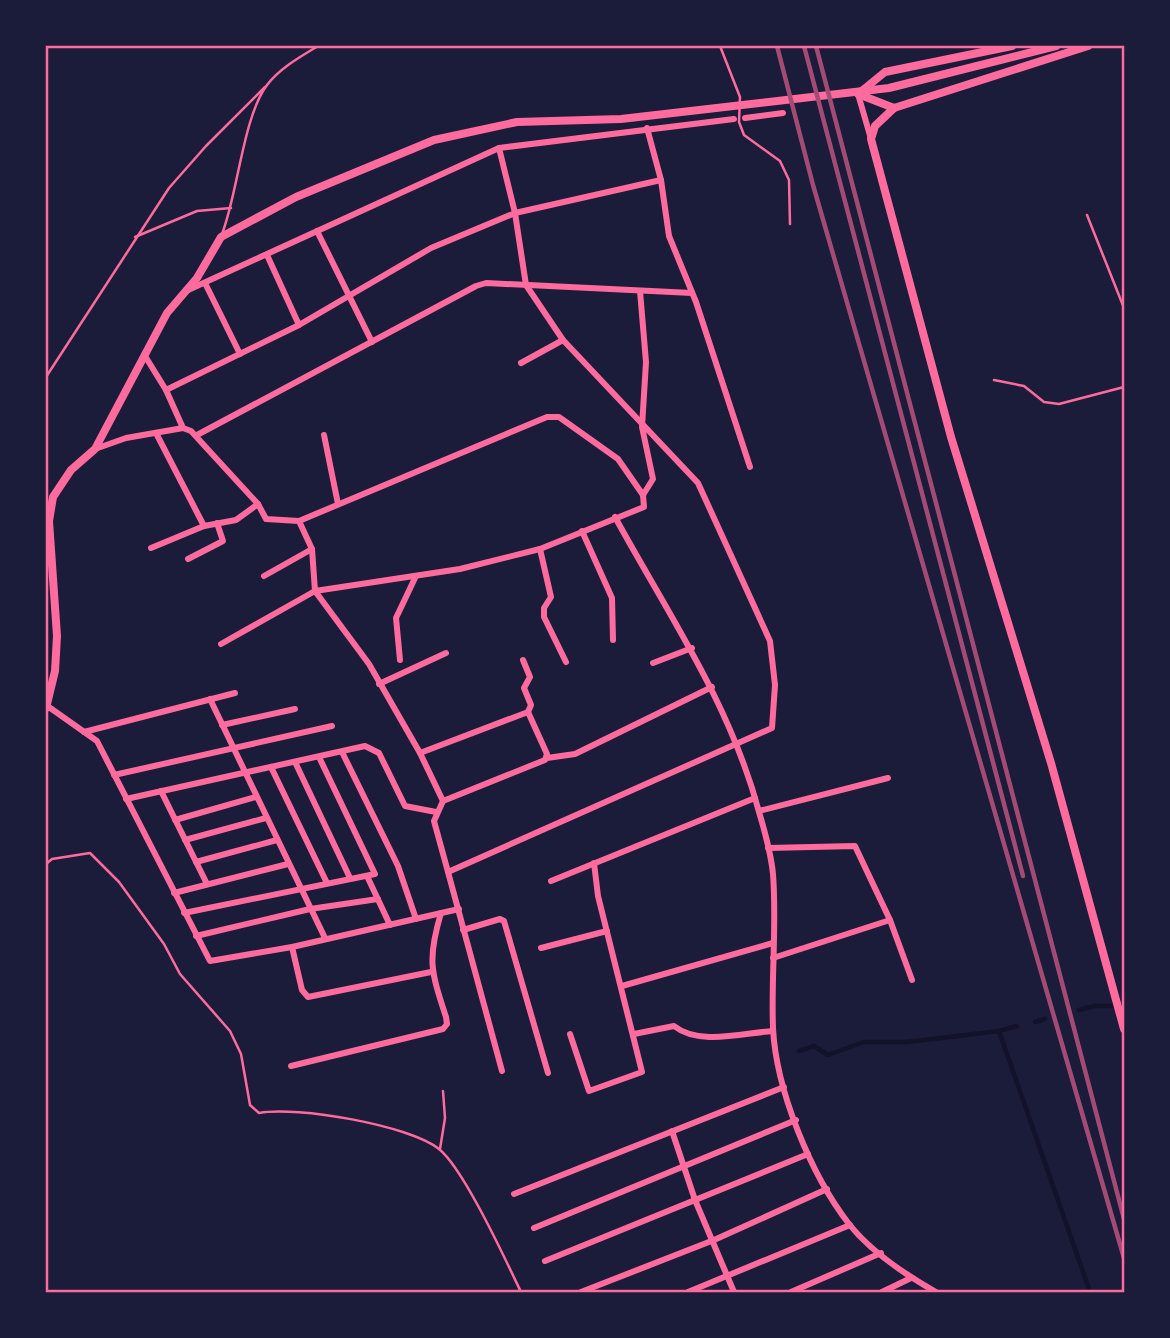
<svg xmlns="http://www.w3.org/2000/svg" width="1170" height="1338" font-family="'Source Sans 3',sans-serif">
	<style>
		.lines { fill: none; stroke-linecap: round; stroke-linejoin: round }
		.stream { stroke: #12122b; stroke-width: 4.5 }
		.service { stroke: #ff6b9d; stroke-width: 2.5 }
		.minor { stroke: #ff6b9d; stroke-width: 6 }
		.tertiary { stroke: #ff6b9d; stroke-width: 8 }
		.rail { stroke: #a44b75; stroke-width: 4.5 }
		.neatline { fill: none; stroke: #ff6b9d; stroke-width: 2.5 }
	</style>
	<rect width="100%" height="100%" fill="#1b1b3a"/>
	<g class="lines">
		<g class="stream">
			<path d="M 1079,1010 L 1095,1006 L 1124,1006"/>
			<path d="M 1035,1022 L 1045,1019"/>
			<path d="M 1017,1026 L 999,1031 L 1090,1292"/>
			<path d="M 799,1051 L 814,1046 L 828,1055 L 864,1042 L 907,1042 L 999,1031"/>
		</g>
		<g class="service">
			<path d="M 720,46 L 740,97 L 739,122 L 744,135 L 780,161 L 789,180 L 790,224"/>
			<path d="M 1087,215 L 1124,308"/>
			<path d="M 222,234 C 238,193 243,117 267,85 C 280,68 300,57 318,46"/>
			<path d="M 135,237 L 197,211 L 231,208"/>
			<path d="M 46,377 L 169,188 L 206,146 L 265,87"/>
			<path d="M 994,380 L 1024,386 L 1044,402 L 1059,404 L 1124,387"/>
			<path d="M 46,864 L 52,859 L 90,853 L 119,882 L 164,944 L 180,974 L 230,1031 L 241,1054 L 250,1105 L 259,1113 C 297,1106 409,1125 439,1149 C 464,1169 506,1261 521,1292"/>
			<path d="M 440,1149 L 445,1118 L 443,1091"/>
		</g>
		<g class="minor">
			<path d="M 858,94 L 871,139"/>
			<path d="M 745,118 L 783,113"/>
			<path d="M 647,128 L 661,180 L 669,236 L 696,302 L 750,467"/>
			<path d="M 317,231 L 372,342"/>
			<path d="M 267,255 L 299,325 L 431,248 L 515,213 L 499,148"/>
			<path d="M 205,283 L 240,354"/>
			<path d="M 186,291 L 499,148 L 734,119"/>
			<path d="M 640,291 L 646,362 L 642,427 L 653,479 L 643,495"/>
			<path d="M 145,356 L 166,390"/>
			<path d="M 521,363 L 563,340"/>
			<path d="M 183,428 L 166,390 L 299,325"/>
			<path d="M 156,433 L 204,526"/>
			<path d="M 197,435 L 476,286 L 486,283 L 692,293"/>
			<path d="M 324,435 L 338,504"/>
			<path d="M 95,449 L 126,438 L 183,428 L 191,431 L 258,504 L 266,519 L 299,521 L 312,549 L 315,591 L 460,569 L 540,549 L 644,507 L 643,495"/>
			<path d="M 615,517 C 668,614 730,703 759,812 C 765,832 771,853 773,874 C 777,925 771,977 773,1028 C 776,1090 811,1175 849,1224 C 871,1252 906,1275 936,1292"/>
			<path d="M 299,521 L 547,417 L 559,417 L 618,459 L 643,495"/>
			<path d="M 582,531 L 612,598 L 613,640"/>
			<path d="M 151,548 L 204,526 L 236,520 L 258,504"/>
			<path d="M 540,549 L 551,597 L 544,608 L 544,617 L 566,662"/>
			<path d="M 188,559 L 223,541 L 217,523"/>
			<path d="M 264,576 L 312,549"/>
			<path d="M 221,644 L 315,591 L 369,664 L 420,753"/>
			<path d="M 400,660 L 396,618 L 415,578"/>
			<path d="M 523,660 L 530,677 L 524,688 L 531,705 L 528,712"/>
			<path d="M 653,663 L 692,648"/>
			<path d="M 379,684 L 446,653"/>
			<path d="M 210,699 L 325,938"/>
			<path d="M 46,705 L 97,741 L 210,961 L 292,947 L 459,909"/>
			<path d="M 222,725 L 295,709"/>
			<path d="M 84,732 L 235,693"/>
			<path d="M 342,752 L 398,866 L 416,919"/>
			<path d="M 547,758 L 575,754 L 712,687"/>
			<path d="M 295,762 L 350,878"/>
			<path d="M 271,767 L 327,883"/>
			<path d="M 114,775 L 332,726"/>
			<path d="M 161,791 L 207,884"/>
			<path d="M 126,799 L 365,746 L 379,753 L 405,806 L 436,812"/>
			<path d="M 443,801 L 420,753 L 528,712 L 547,754 L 545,760 L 443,801 L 434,821 L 448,872"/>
			<path d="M 759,811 L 888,778"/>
			<path d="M 175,820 L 256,797"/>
			<path d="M 185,840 L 266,818"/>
			<path d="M 768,848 L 855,846 L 890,920 L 773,958"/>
			<path d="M 196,862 L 277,840"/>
			<path d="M 367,876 L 390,925"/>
			<path d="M 551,881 L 755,798"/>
			<path d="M 174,893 L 288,864"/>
			<path d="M 184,913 L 375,874 L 319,757"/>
			<path d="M 890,920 L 912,980"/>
			<path d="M 463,930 L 500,919 L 504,921 L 548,1073"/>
			<path d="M 196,936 L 310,909 L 378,899"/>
			<path d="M 292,947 L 302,990 L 308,997 L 431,972"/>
			<path d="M 541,948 L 607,931"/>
			<path d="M 622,986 L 773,943"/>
			<path d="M 570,1034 L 589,1091 L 642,1072 L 598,896 L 594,863"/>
			<path d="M 634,1034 L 674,1026 C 699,1046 743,1033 773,1031"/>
			<path d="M 291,1066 L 443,1029 L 447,1024 L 446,1017 C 431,971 427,960 441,913"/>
			<path d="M 502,1071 L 448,872 L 772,728 L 775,685 L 770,641 L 698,483 L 563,340 L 526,285 L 515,213 L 661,180"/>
			<path d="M 672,1131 L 695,1200 L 734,1292"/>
			<path d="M 514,1194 L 784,1087"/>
			<path d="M 534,1228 L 796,1120"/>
			<path d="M 545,1261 L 808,1154"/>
			<path d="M 581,1292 L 714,1240 L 827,1189"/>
			<path d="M 688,1292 L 850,1225"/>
			<path d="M 791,1292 L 881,1253"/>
			<path d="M 882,1292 L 911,1278"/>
		</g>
		<g class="tertiary">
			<path d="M 1012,46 L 885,72 L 858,94 L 894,108 L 1088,46"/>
			<path d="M 894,108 L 875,126 L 871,139 L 951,437 L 1051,763 L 1124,1029"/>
			<path d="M 46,708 L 55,671 L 57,636 L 49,521 L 53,497 L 71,470 L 95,449 L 167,313 L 197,278 L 221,237 L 296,197 L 434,140 L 517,122 L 621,119 L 889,88 L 1056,46"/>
		</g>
		<g class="rail">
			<path d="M 777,46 L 813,185 L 1124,1258"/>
			<path d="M 804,46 L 1023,876"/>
			<path d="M 816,46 L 1124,1219"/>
		</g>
	</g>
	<rect width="1170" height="1338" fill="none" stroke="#1b1b3a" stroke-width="94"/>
	<rect x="47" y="47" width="1076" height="1244" class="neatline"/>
</svg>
